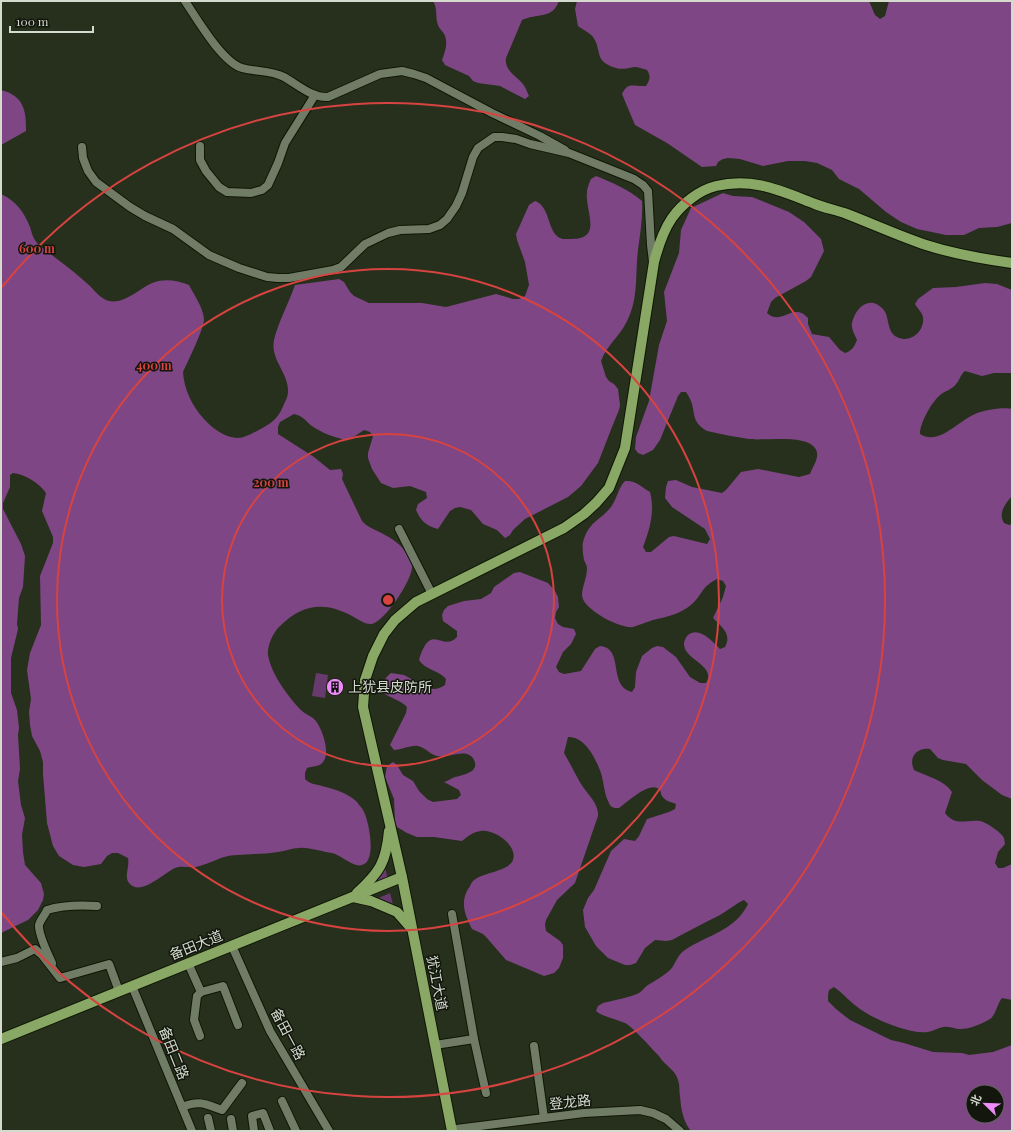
<svg xmlns="http://www.w3.org/2000/svg" width="1013" height="1132" font-family="'Playfair Display','Noto Sans SC',serif">
	<style>
		.green { fill: #683a6e }
		.forest { fill: #7e4685; fill-rule: evenodd }
		.lines { fill: none; stroke-linecap: round; stroke-linejoin: round }
		.minor-casing { stroke: #0f1705; stroke-width: 10 }
		.major-casing { stroke: #0f1705; stroke-width: 12 }
		.minor { stroke: #717c66; stroke-width: 8 }
		.major { stroke: #89a765; stroke-width: 10 }
		.ring { fill: none; stroke: #d64341; stroke-width: 2 }
		.labels { text-anchor: middle; stroke-width: 3; stroke-linejoin: round; paint-order: stroke }
		.poi-label { font-size: 14px; fill: #d4dace; stroke: #12160d; text-anchor: start }
		.street-label { font-size: 14px; fill: #d4dace; stroke: #12160d }
		.centre { fill: #d64341; stroke: #12160d; stroke-width: 2 }
		.ring-label { font-size: 12px; text-anchor: middle; font-weight: bold; fill: #d64341; stroke: #12160d; stroke-width: 3; stroke-linejoin: round; paint-order: stroke }
	</style>
	<rect width="100%" height="100%" fill="#26301c"/>
	<g class="green">
		<path d="M 316,673 L 328,675 L 325,698 L 312,696 Z"/>
		<path d="M 384,864 L 388,879 L 370,885 Z"/>
		<path d="M 390,893 L 394,908 L 374,900 Z"/>
	</g>
	<g class="forest">
		<path d="M 433,1 L 559,1 C 553,16 545,14 532,17 C 529,17 525,19 522,20 L 506,58 C 504,70 516,76 523,84 C 526,88 527,92 529,96 L 525,99 L 500,86 L 478,83 L 473,81 L 469,76 L 445,65 L 442,60 C 445,52 448,44 445,36 C 444,32 439,29 438,25 C 435,17 438,9 433,1 Z"/>
		<path d="M 577,1 L 869,1 L 875,15 L 880,19 L 885,16 L 889,1 L 1012,1 L 1012,223 L 997,227 L 979,228 L 964,235 L 946,235 L 917,229 L 901,222 L 886,212 L 859,189 L 839,179 L 832,170 L 817,163 L 805,161 L 788,161 L 763,166 L 740,159 L 728,158 L 723,159 L 718,162 L 716,166 L 702,167 L 667,143 L 635,125 L 622,94 C 628,81 634,87 646,86 C 650,80 651,76 647,70 C 643,69 639,67 635,67 C 628,68 622,70 616,68 C 593,61 603,52 593,37 C 590,33 582,29 578,26 L 575,9 Z"/>
		<path d="M 1,90 C 24,96 26,110 26,131 L 1,145 Z"/>
		<path d="M 596,176 C 613,183 628,189 642,201 C 643,218 640,234 638,250 C 635,275 639,300 626,323 C 619,337 607,345 601,361 L 606,377 L 609,381 L 614,384 L 618,389 L 620,405 L 619,410 L 612,427 L 598,463 L 581,486 L 568,497 L 525,519 L 513,530 L 510,535 L 505,538 L 497,530 L 483,524 L 471,510 L 460,507 L 455,508 L 450,511 L 438,529 C 426,526 421,521 416,510 L 418,504 L 427,498 L 426,492 L 410,486 L 393,488 L 381,483 L 372,469 L 368,458 L 368,453 L 373,436 L 370,432 L 364,430 L 355,436 L 345,440 C 335,437 324,434 315,428 C 306,423 306,417 294,414 L 280,422 L 278,427 L 278,434 L 314,457 L 330,470 L 341,469 L 343,474 L 342,479 L 362,521 C 368,528 377,530 385,535 C 391,538 400,544 404,550 C 407,553 411,562 412,566 C 413,579 385,621 372,624 C 365,625 358,619 352,616 C 324,601 302,604 279,627 C 273,633 267,646 268,655 C 271,674 289,698 302,711 C 306,715 312,716 315,720 C 322,728 331,753 323,762 C 320,767 312,766 307,768 L 305,773 L 305,779 C 310,784 315,784 322,786 C 334,789 348,793 357,802 C 359,805 363,809 364,812 C 369,822 377,861 362,865 C 354,868 341,855 332,853 C 322,852 309,847 299,848 C 292,848 285,851 278,852 C 270,853 262,854 254,854 C 244,855 232,854 221,858 C 213,861 204,865 196,867 C 189,868 181,865 175,868 C 164,873 141,896 130,884 C 123,878 130,867 128,858 L 118,853 L 112,853 L 107,856 L 101,864 L 84,867 L 73,865 L 59,856 L 53,846 L 47,823 L 43,774 L 43,762 L 40,751 L 32,736 L 30,725 L 29,712 L 31,699 L 27,670 L 30,653 L 41,625 L 40,576 L 53,543 L 53,537 L 42,511 L 46,493 C 39,483 25,474 13,473 L 10,475 L 10,487 L 3,503 L 3,509 L 21,544 L 25,556 L 23,587 L 19,598 L 17,624 L 18,629 L 11,658 L 11,693 L 17,710 L 19,728 L 18,735 L 20,769 L 18,781 L 21,805 L 25,818 L 22,835 L 23,852 L 25,865 L 41,883 L 44,894 L 43,900 L 38,910 L 28,920 L 1,933 L 1,194 C 16,201 24,212 30,227 C 32,233 33,239 38,244 C 43,249 51,254 57,259 C 68,267 79,276 90,286 C 95,291 101,299 109,301 C 124,304 138,290 150,284 C 163,278 176,280 189,285 C 194,295 203,307 204,319 C 204,329 188,361 183,372 C 184,389 192,406 204,419 C 212,428 224,437 237,438 C 244,438 251,434 257,431 C 272,423 278,419 284,404 C 286,400 288,396 288,392 C 289,373 270,360 274,340 C 278,323 289,302 295,285 L 339,279 L 344,282 L 350,292 L 354,296 L 369,303 L 422,303 L 446,307 L 496,294 L 513,299 L 519,299 L 525,296 L 529,285 L 525,262 L 517,240 L 516,234 L 529,205 L 535,201 C 552,207 546,235 563,239 C 565,239 569,239 572,239 C 600,239 588,216 587,199 C 586,191 588,186 591,179 Z"/>
		<path d="M 723,193 L 733,196 L 752,197 L 789,212 L 804,222 L 821,239 L 824,251 L 811,277 L 806,281 L 775,298 L 771,302 L 767,313 C 781,327 793,301 808,318 L 808,324 L 812,334 L 829,337 L 840,350 L 845,353 C 852,351 854,347 857,340 C 855,335 851,329 852,323 C 855,308 869,295 882,308 C 890,315 886,329 895,336 C 909,345 925,332 923,317 C 922,312 917,308 915,304 L 918,299 L 933,288 L 956,287 L 985,283 L 997,284 L 1012,290 L 1012,373 L 994,373 L 982,376 L 965,371 C 960,375 960,380 956,384 C 953,389 945,391 940,395 C 931,403 920,423 920,434 C 939,446 958,421 975,414 C 984,410 1003,407 1012,409 L 1012,496 C 1005,504 998,513 1004,523 L 1009,525 L 1012,524 L 1012,799 L 1002,795 L 982,780 L 966,764 L 943,760 L 938,758 L 930,749 C 917,747 908,757 914,770 C 926,776 944,780 952,792 L 945,813 C 956,827 966,819 980,821 C 986,822 1001,832 1004,838 C 1004,838 1005,843 1005,844 L 998,852 L 995,863 L 998,868 L 1003,868 L 1012,864 L 1012,1000 L 1002,998 C 997,1004 996,1015 990,1019 C 982,1024 967,1030 958,1029 C 953,1028 948,1026 943,1027 C 938,1028 933,1031 928,1032 C 912,1035 873,1019 860,1009 C 851,1003 844,994 834,987 L 829,990 L 828,995 L 828,1001 L 836,1009 L 850,1020 L 891,1040 L 904,1043 L 933,1052 L 962,1053 L 969,1055 L 993,1052 L 1012,1045 L 1012,1131 L 691,1131 C 683,1121 681,1109 680,1096 C 679,1091 680,1085 678,1080 C 675,1069 665,1066 659,1056 C 651,1048 634,1028 625,1023 C 616,1019 603,1017 596,1011 L 598,1006 L 603,1003 C 614,1000 629,998 639,993 C 642,991 645,987 648,985 C 656,980 664,976 671,969 C 676,963 677,955 685,950 C 707,935 735,931 748,904 L 744,900 C 735,904 729,910 720,915 C 704,923 688,931 672,940 L 666,941 L 655,940 L 645,948 L 636,963 L 630,965 L 625,965 L 608,958 L 596,946 L 585,927 L 583,910 L 588,898 L 594,890 L 611,851 L 624,839 L 635,841 L 639,836 L 647,819 L 669,812 L 675,809 L 676,804 C 671,802 665,801 662,796 C 661,795 661,792 660,790 C 651,779 626,803 619,808 C 614,808 611,808 609,803 C 604,794 604,783 601,773 C 596,759 585,736 568,737 L 564,753 C 570,763 575,774 581,784 C 587,794 599,803 598,816 L 575,883 L 557,900 L 546,920 L 545,925 L 546,931 L 560,941 L 563,945 L 563,958 L 559,968 L 554,973 L 544,976 L 506,960 L 487,938 L 483,934 L 472,929 C 465,915 460,903 468,889 C 470,887 471,883 473,881 C 482,872 508,872 513,860 C 518,845 494,829 481,831 C 473,832 468,836 462,841 L 434,837 L 417,837 L 407,833 L 397,827 L 395,822 L 394,799 L 385,777 L 387,766 L 393,762 L 397,765 L 403,775 L 413,781 L 419,791 L 427,799 L 433,802 L 457,799 L 461,795 L 459,790 L 444,782 C 448,781 452,778 455,777 C 463,775 480,772 474,760 C 473,757 470,755 467,754 C 457,752 446,758 437,756 C 431,755 426,748 418,746 C 410,745 402,750 394,750 L 390,745 L 406,713 L 407,707 C 400,700 390,698 382,692 C 383,684 384,678 391,673 C 395,674 400,674 404,675 C 417,681 430,696 445,685 L 446,679 C 439,670 425,670 419,660 C 431,620 442,653 457,637 L 457,631 L 443,621 L 442,615 L 444,610 L 448,606 L 464,601 L 481,599 L 491,593 L 494,587 L 514,573 L 520,572 L 548,583 L 555,591 L 558,597 L 559,607 L 556,612 L 555,618 L 558,624 L 563,627 L 574,629 L 576,634 L 571,644 L 563,652 L 556,667 L 559,672 L 564,674 L 581,671 L 595,649 L 600,646 C 625,648 607,686 632,692 L 635,687 L 636,672 L 642,656 L 652,648 L 657,646 L 663,647 L 676,657 L 690,677 L 700,683 L 706,683 C 717,665 683,660 684,643 C 685,639 686,637 688,635 C 699,626 713,642 720,649 L 725,647 C 732,634 722,627 713,618 L 723,597 L 726,586 L 723,581 L 717,579 C 701,587 703,594 692,604 C 681,614 666,617 653,620 C 646,622 640,625 633,627 C 620,629 582,609 582,595 C 582,587 587,578 587,568 C 587,565 585,563 584,560 C 583,555 582,546 583,542 C 589,521 600,521 611,507 C 617,499 618,488 625,481 C 635,480 642,487 650,492 C 655,511 650,529 643,547 L 646,552 L 651,552 L 669,537 L 674,536 L 707,544 L 710,539 L 705,529 L 672,507 L 665,498 L 666,487 L 668,481 L 676,480 L 692,487 L 722,493 L 726,490 L 741,472 L 758,469 L 799,477 L 810,474 C 813,466 821,456 815,448 C 806,434 764,441 749,439 C 735,437 721,434 707,431 C 693,423 695,416 692,404 C 691,400 688,395 686,392 L 681,392 L 678,396 L 660,440 L 653,450 L 643,455 L 638,453 L 635,449 L 636,437 L 649,401 L 659,345 L 667,321 L 664,292 L 679,253 L 681,230 L 691,208 ZM 973,1092 L 997,1092 L 997,1116 L 973,1116 Z"/>
	</g>
	<g class="lines">
		<defs>
			<g id="minor">
				<path d="M 185,1 C 197,19 222,62 242,68 C 256,72 271,70 284,77 C 298,85 312,98 328,97 L 380,74 L 402,71 L 414,74 L 426,78 L 492,113 L 540,136 L 565,150"/>
				<path d="M 200,146 L 200,160 L 206,171 L 219,187 L 227,192 L 251,193 L 262,190 L 268,185 L 278,163 L 285,143 L 315,95"/>
				<path d="M 82,147 L 83,158 L 88,171 L 96,182 L 130,207 L 145,216 L 173,229 L 209,255 L 239,268 L 267,277 L 278,278 L 289,278 L 333,270 L 341,267 L 365,244 L 388,233 L 400,230 L 429,229 L 440,225 L 447,219 L 456,206 L 462,193 L 473,157 L 478,148 L 494,137 L 502,137 L 516,139 L 530,144 L 569,153 L 634,179 L 643,185 L 648,191 L 651,245 L 653,262"/>
				<path d="M 399,529 L 432,594"/>
				<path d="M 232,946 L 270,1031 L 329,1131"/>
				<path d="M 1,962 L 17,958 L 35,949 L 42,955 L 60,978 L 109,964 L 119,991"/>
				<path d="M 52,963 C 48,954 38,934 39,925 C 40,920 45,915 47,910 C 63,905 80,905 97,906"/>
				<path d="M 188,963 L 201,992"/>
				<path d="M 132,986 L 192,1131"/>
				<path d="M 200,1036 L 194,1020 L 197,996 L 201,992 L 223,986 L 238,1025"/>
				<path d="M 474,1039 L 486,1093"/>
				<path d="M 435,1045 L 474,1039 L 452,914"/>
				<path d="M 534,1046 L 544,1118"/>
				<path d="M 282,1101 L 296,1131"/>
				<path d="M 182,1107 C 200,1100 205,1104 222,1110 L 242,1083"/>
				<path d="M 208,1118 L 211,1131"/>
				<path d="M 231,1119 L 233,1131"/>
				<path d="M 254,1131 L 252,1116 L 263,1113 L 270,1131"/>
				<path d="M 451,1131 L 456,1129 L 584,1113 L 640,1110 L 653,1113 L 666,1119 L 680,1131"/>
			</g>
			<g id="major">
				<path d="M 357,893 C 380,872 386,862 389,831"/>
				<path d="M 353,897 L 371,901 L 397,912 L 411,928"/>
				<path d="M 1,1039 L 402,877"/>
				<path d="M 452,1131 L 402,877 L 363,707 L 365,680 L 373,656 L 384,634 L 395,620 L 416,602 L 564,528 L 584,514 L 596,503 L 609,488 L 625,448 L 654,262 C 658,247 663,231 672,218 C 682,204 699,190 716,186 C 753,177 781,191 815,204 C 825,208 836,210 847,214 C 873,224 899,236 926,245 C 954,254 983,259 1012,263"/>
			</g>
		</defs>
		<use href="#minor" class="minor-casing"/>
		<use href="#major" class="major-casing"/>
		<use href="#minor" class="minor"/>
		<use href="#major" class="major"/>
	</g>
	<g class="ring">
		<circle cx="388" cy="600" r="166"/>
		<circle cx="388" cy="600" r="331"/>
		<path d="M2 287A497 497 0 1 1 2 913"/>
	</g>
	<defs>
		<symbol id="building-disc" viewBox="-11 -11 22 22"><circle r="9.5" fill="#ed8cf9" stroke="#12160d"/><path d="M-4-6H4V6H1V3H-1V6H-4ZM-2.5-4.3h1.7v1.8h-1.7ZM.8-4.3h1.7v1.8H.8ZM-2.5-1h1.7V.8h-1.7ZM.8-1h1.7V.8H.8Z" fill="#111"/></symbol>
	</defs>
	<g fill-rule="evenodd">
		<use href="#building-disc" x="325" y="677" width="20" height="20"/>
	</g>
	<g class="labels">
		<g class="poi-label">
			<text x="348" y="692">上犹县皮防所</text>
		</g>
		<g class="street-label">
			<text transform="translate(196 945) rotate(-22)" y="5">备田大道</text>
			<text transform="translate(437 983) rotate(79)" y="5">犹江大道</text>
			<text transform="translate(288 1034) rotate(62)" y="5">备田一路</text>
			<text transform="translate(174 1053) rotate(68)" y="5">备田二路</text>
			<text transform="translate(570 1102) rotate(-6)" y="5">登龙路</text>
		</g>
	</g>
	<circle cx="388" cy="600" r="6" class="centre"/>
	<g class="ring-label">
		<text x="37" y="253">600 m</text>
		<text x="154" y="370">400 m</text>
		<text x="271" y="487">200 m</text>
	</g>
	<rect width="1013" height="1132" fill="none" stroke="#d4dace" stroke-width="4"/>
	<g transform="translate(985 1104) rotate(293)"><circle r="19" fill="#12160d" stroke="#60645a"/>
	<path d="M0-3L7 15L0 10L-7 15Z" fill="#ed8cf9"/>
	<text y="-6" font-size="11" font-weight="bold" text-anchor="middle" fill="#d4dace">北</text>
	</g>
	<path d="M10 26v6h83v-6" fill="none" stroke="#d4dace" stroke-width="2"/>
	<text x="16" y="26" font-size="12" fill="#d4dace" stroke="#12160d" stroke-width="3" paint-order="stroke">100 m</text>
</svg>
